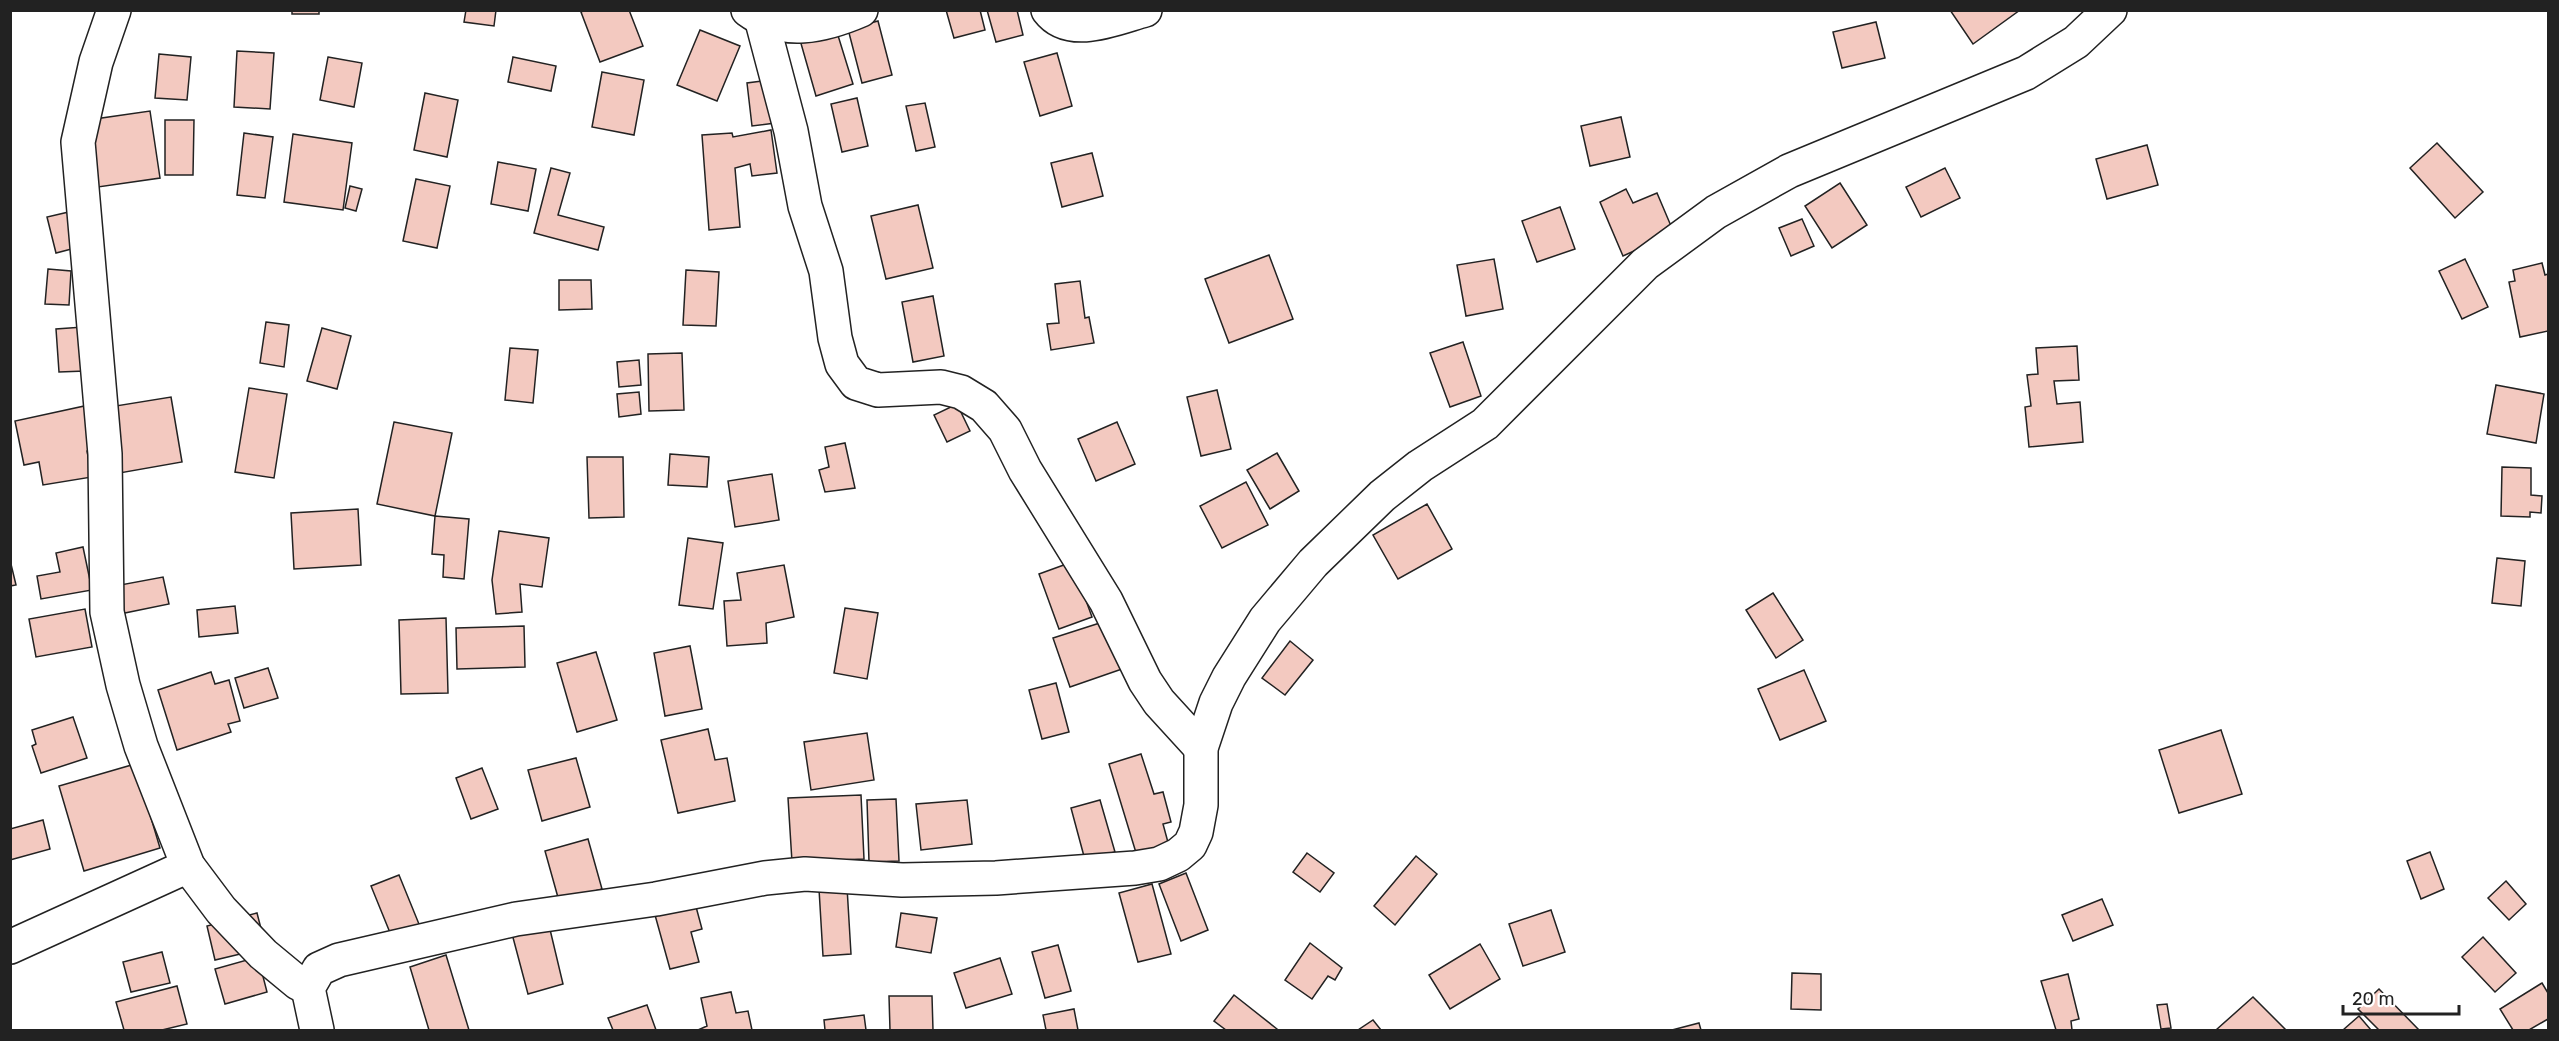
<svg xmlns="http://www.w3.org/2000/svg" width="2559" height="1041" font-family="Rubik,sans-serif">
	<style>
		.building { fill: #f3c9c0; stroke: #222; stroke-width: 1.5 }
		.lines { fill: none; stroke-linecap: round; stroke-linejoin: round }
		.minor-casing { stroke: #222; stroke-width: 36 }
		.minor { stroke: #fff; stroke-width: 33 }
	</style>
	<rect width="100%" height="100%" fill="#fff"/>
	<g class="building">
		<rect x="292" y="10" width="27" height="4"/>
		<path d="M 466,10 L 496,10 L 494,26 L 464,22 Z"/>
		<path d="M 585,10 L 629,10 L 643,46 L 600,62 L 581,12 Z"/>
		<path d="M 946,10 L 980,10 L 985,30 L 954,38 Z"/>
		<path d="M 987,10 L 1017,10 L 1023,35 L 996,42 Z"/>
		<path d="M 1950,10 L 2020,10 L 1973,44 Z"/>
		<path d="M 878,21 L 892,75 L 862,83 L 848,29 Z"/>
		<path d="M 1876,22 L 1885,58 L 1842,68 L 1833,32 Z"/>
		<path d="M 836,29 L 853,84 L 816,96 L 800,40 Z"/>
		<path d="M 700,30 L 740,46 L 717,101 L 677,85 Z"/>
		<path d="M 237,51 L 274,53 L 270,109 L 234,107 Z"/>
		<path d="M 1057,53 L 1072,106 L 1040,116 L 1024,62 Z"/>
		<path d="M 159,54 L 191,57 L 187,100 L 155,98 Z"/>
		<path d="M 328,57 L 362,63 L 354,107 L 320,100 Z"/>
		<path d="M 513,57 L 556,66 L 551,91 L 508,82 Z"/>
		<path d="M 602,72 L 644,80 L 634,135 L 592,127 Z"/>
		<path d="M 777,79 L 783,122 L 752,126 L 747,83 Z"/>
		<path d="M 425,93 L 458,100 L 447,157 L 414,150 Z"/>
		<path d="M 857,98 L 868,146 L 842,152 L 831,104 Z"/>
		<path d="M 925,103 L 935,147 L 916,151 L 906,106 Z"/>
		<path d="M 150,111 L 160,178 L 98,187 L 88,120 Z"/>
		<path d="M 1621,117 L 1630,157 L 1590,166 L 1581,126 Z"/>
		<path d="M 165,120 L 194,120 L 193,175 L 165,175 Z"/>
		<path d="M 771,130 L 777,173 L 752,176 L 750,164 L 735,168 L 740,227 L 709,230 L 702,135 L 732,133 L 733,137 Z"/>
		<path d="M 244,133 L 273,137 L 265,198 L 237,195 Z"/>
		<path d="M 293,134 L 352,143 L 343,210 L 284,202 Z"/>
		<path d="M 2437,143 L 2483,192 L 2455,218 L 2410,168 Z"/>
		<path d="M 2147,145 L 2158,185 L 2107,199 L 2096,159 Z"/>
		<path d="M 1092,153 L 1103,196 L 1062,207 L 1051,163 Z"/>
		<path d="M 498,162 L 536,169 L 528,211 L 491,204 Z"/>
		<path d="M 551,168 L 570,173 L 558,215 L 604,227 L 598,250 L 534,233 Z"/>
		<path d="M 1945,168 L 1960,198 L 1921,217 L 1906,187 Z"/>
		<path d="M 416,179 L 450,186 L 437,248 L 403,241 Z"/>
		<path d="M 1840,183 L 1867,225 L 1832,248 L 1805,206 Z"/>
		<path d="M 350,186 L 362,189 L 356,211 L 345,208 Z"/>
		<path d="M 1626,189 L 1633,203 L 1657,193 L 1674,233 L 1623,256 L 1600,202 Z"/>
		<path d="M 918,205 L 933,268 L 886,279 L 871,216 Z"/>
		<path d="M 1560,207 L 1575,249 L 1537,262 L 1522,221 Z"/>
		<path d="M 73,211 L 83,246 L 56,253 L 47,217 Z"/>
		<path d="M 1802,219 L 1814,246 L 1791,256 L 1779,228 Z"/>
		<path d="M 1269,255 L 1293,319 L 1229,343 L 1205,279 Z"/>
		<path d="M 1494,259 L 1503,309 L 1466,316 L 1457,265 Z"/>
		<path d="M 2465,259 L 2488,307 L 2462,319 L 2439,271 Z"/>
		<path d="M 2542,263 L 2545,275 L 2548,274 L 2548,331 L 2520,337 L 2509,282 L 2515,281 L 2513,270 Z"/>
		<path d="M 48,269 L 71,271 L 69,305 L 45,304 Z"/>
		<path d="M 686,270 L 719,272 L 716,326 L 683,325 Z"/>
		<path d="M 559,280 L 591,280 L 592,309 L 559,310 Z"/>
		<path d="M 1080,281 L 1085,318 L 1089,317 L 1094,343 L 1051,350 L 1047,324 L 1059,323 L 1055,284 Z"/>
		<path d="M 933,296 L 944,356 L 913,362 L 902,302 Z"/>
		<path d="M 266,322 L 289,325 L 284,367 L 260,363 Z"/>
		<path d="M 83,327 L 85,371 L 59,372 L 56,329 Z"/>
		<path d="M 322,328 L 351,336 L 337,389 L 307,381 Z"/>
		<path d="M 1463,342 L 1481,396 L 1450,407 L 1430,353 Z"/>
		<path d="M 2077,346 L 2079,380 L 2054,381 L 2057,404 L 2080,402 L 2083,442 L 2029,447 L 2025,407 L 2031,406 L 2027,375 L 2038,374 L 2036,348 Z"/>
		<path d="M 510,348 L 538,350 L 533,403 L 505,400 Z"/>
		<path d="M 682,353 L 684,410 L 649,411 L 648,354 Z"/>
		<path d="M 639,360 L 641,385 L 619,387 L 617,362 Z"/>
		<path d="M 2496,385 L 2544,394 L 2536,443 L 2487,434 Z"/>
		<path d="M 249,388 L 287,394 L 274,478 L 235,472 Z"/>
		<path d="M 1217,390 L 1231,449 L 1201,456 L 1187,397 Z"/>
		<path d="M 639,392 L 641,414 L 619,417 L 617,394 Z"/>
		<path d="M 171,397 L 182,462 L 114,474 L 103,408 Z"/>
		<path d="M 957,404 L 970,431 L 947,442 L 934,415 Z"/>
		<path d="M 89,405 L 98,448 L 87,451 L 92,477 L 43,485 L 39,462 L 24,465 L 15,421 Z"/>
		<path d="M 394,422 L 452,433 L 435,516 L 377,504 Z"/>
		<path d="M 1117,422 L 1135,464 L 1096,481 L 1078,439 Z"/>
		<path d="M 845,443 L 855,488 L 825,492 L 819,470 L 829,467 L 825,447 Z"/>
		<path d="M 1277,453 L 1299,491 L 1270,509 L 1247,470 Z"/>
		<path d="M 670,454 L 709,457 L 707,487 L 668,485 Z"/>
		<path d="M 587,457 L 623,457 L 624,517 L 589,518 Z"/>
		<path d="M 2502,467 L 2531,468 L 2531,495 L 2542,496 L 2541,513 L 2530,512 L 2530,517 L 2501,516 Z"/>
		<path d="M 772,474 L 779,520 L 735,527 L 728,481 Z"/>
		<path d="M 1246,482 L 1268,525 L 1222,548 L 1200,506 Z"/>
		<path d="M 1427,504 L 1452,549 L 1398,579 L 1373,535 Z"/>
		<path d="M 358,509 L 361,565 L 294,569 L 291,513 Z"/>
		<path d="M 435,516 L 469,519 L 464,579 L 443,577 L 444,555 L 432,554 Z"/>
		<path d="M 499,531 L 549,538 L 542,587 L 520,584 L 522,612 L 496,614 L 492,580 Z"/>
		<path d="M 688,538 L 723,543 L 713,609 L 679,605 Z"/>
		<path d="M 83,547 L 92,590 L 41,599 L 37,576 L 60,572 L 56,553 Z"/>
		<path d="M 2497,558 L 2525,561 L 2521,606 L 2492,603 Z"/>
		<path d="M 10,560 L 16,585 L 10,586 Z"/>
		<path d="M 1072,562 L 1092,617 L 1059,629 L 1039,574 Z"/>
		<path d="M 784,565 L 794,617 L 766,623 L 767,643 L 727,646 L 724,601 L 741,600 L 737,573 Z"/>
		<path d="M 163,577 L 169,604 L 110,616 L 104,588 Z"/>
		<path d="M 1773,593 L 1803,640 L 1776,658 L 1746,610 Z"/>
		<path d="M 235,606 L 238,633 L 199,637 L 197,610 Z"/>
		<path d="M 845,608 L 878,613 L 867,679 L 834,673 Z"/>
		<path d="M 85,609 L 92,647 L 36,657 L 29,619 Z"/>
		<path d="M 446,618 L 448,693 L 401,694 L 399,620 Z"/>
		<path d="M 1106,621 L 1122,669 L 1070,687 L 1053,638 Z"/>
		<path d="M 524,626 L 525,667 L 457,669 L 456,628 Z"/>
		<path d="M 1290,641 L 1313,660 L 1285,695 L 1262,678 Z"/>
		<path d="M 690,646 L 702,709 L 665,716 L 654,653 Z"/>
		<path d="M 596,652 L 617,720 L 577,732 L 557,663 Z"/>
		<path d="M 268,668 L 278,698 L 244,708 L 235,678 Z"/>
		<path d="M 1804,670 L 1826,721 L 1780,740 L 1758,689 Z"/>
		<path d="M 211,672 L 215,684 L 229,680 L 240,721 L 228,724 L 231,732 L 177,750 L 158,690 Z"/>
		<path d="M 1056,683 L 1069,732 L 1042,739 L 1029,690 Z"/>
		<path d="M 73,717 L 87,758 L 41,773 L 32,746 L 36,744 L 32,730 Z"/>
		<path d="M 708,729 L 715,760 L 727,758 L 735,801 L 678,813 L 661,740 Z"/>
		<path d="M 2221,730 L 2242,794 L 2179,813 L 2159,750 Z"/>
		<path d="M 867,733 L 874,780 L 811,790 L 804,742 Z"/>
		<path d="M 1141,754 L 1154,794 L 1163,792 L 1171,822 L 1163,824 L 1169,846 L 1137,856 L 1109,764 Z"/>
		<path d="M 576,758 L 590,807 L 542,821 L 528,770 Z"/>
		<path d="M 135,764 L 160,848 L 84,871 L 59,786 Z"/>
		<path d="M 482,768 L 498,809 L 471,819 L 456,778 Z"/>
		<path d="M 861,795 L 864,859 L 792,862 L 788,798 Z"/>
		<path d="M 896,799 L 899,861 L 869,862 L 867,800 Z"/>
		<path d="M 967,800 L 972,844 L 921,850 L 916,804 Z"/>
		<path d="M 1100,800 L 1115,852 L 1085,860 L 1071,808 Z"/>
		<path d="M 43,820 L 50,849 L 10,860 L 10,829 Z"/>
		<path d="M 588,839 L 602,889 L 559,901 L 545,851 Z"/>
		<path d="M 2430,852 L 2444,889 L 2421,899 L 2407,861 Z"/>
		<path d="M 1307,853 L 1334,873 L 1320,892 L 1293,872 Z"/>
		<path d="M 1416,856 L 1437,874 L 1395,925 L 1374,906 Z"/>
		<path d="M 1186,873 L 1208,930 L 1181,941 L 1159,884 Z"/>
		<path d="M 399,875 L 421,929 L 393,940 L 371,886 Z"/>
		<path d="M 2506,881 L 2526,904 L 2509,920 L 2488,898 Z"/>
		<path d="M 1152,884 L 1171,954 L 1138,962 L 1119,893 Z"/>
		<path d="M 847,887 L 851,954 L 823,956 L 819,889 Z"/>
		<path d="M 2102,899 L 2113,925 L 2073,941 L 2062,915 Z"/>
		<path d="M 695,903 L 702,929 L 691,932 L 699,962 L 670,969 L 655,915 Z"/>
		<path d="M 1551,910 L 1565,952 L 1523,966 L 1509,924 Z"/>
		<path d="M 257,913 L 266,948 L 215,960 L 207,926 Z"/>
		<path d="M 901,913 L 937,918 L 931,953 L 896,947 Z"/>
		<path d="M 548,921 L 563,984 L 528,994 L 511,930 Z"/>
		<path d="M 2483,937 L 2516,973 L 2495,992 L 2462,957 Z"/>
		<path d="M 1310,943 L 1342,968 L 1335,980 L 1328,976 L 1312,999 L 1285,980 Z"/>
		<path d="M 1480,944 L 1500,979 L 1450,1009 L 1429,975 Z"/>
		<path d="M 1058,945 L 1071,991 L 1045,998 L 1032,952 Z"/>
		<path d="M 162,952 L 170,983 L 131,992 L 123,962 Z"/>
		<path d="M 446,955 L 469,1030 L 429,1030 L 410,967 Z"/>
		<path d="M 258,957 L 267,992 L 225,1004 L 215,969 Z"/>
		<path d="M 1000,958 L 1012,994 L 966,1008 L 954,973 Z"/>
		<path d="M 1792,973 L 1821,974 L 1821,1010 L 1791,1009 Z"/>
		<path d="M 2068,974 L 2079,1019 L 2071,1021 L 2072,1030 L 2056,1030 L 2041,981 Z"/>
		<path d="M 2542,983 L 2548,993 L 2548,1019 L 2529,1030 L 2513,1030 L 2500,1009 Z"/>
		<path d="M 177,986 L 187,1024 L 162,1030 L 124,1030 L 116,1002 Z"/>
		<path d="M 2379,989 L 2419,1030 L 2379,1030 L 2358,1009 Z"/>
		<path d="M 731,992 L 736,1013 L 748,1011 L 752,1030 L 698,1030 L 707,1026 L 701,998 Z"/>
		<path d="M 1234,995 L 1277,1029 L 1276,1030 L 1226,1030 L 1214,1021 Z"/>
		<path d="M 889,996 L 932,996 L 933,1030 L 890,1030 Z"/>
		<path d="M 2253,997 L 2286,1030 L 2216,1030 Z"/>
		<path d="M 2167,1004 L 2171,1028 L 2161,1029 L 2157,1005 Z"/>
		<path d="M 647,1005 L 656,1030 L 613,1030 L 608,1018 Z"/>
		<path d="M 1074,1009 L 1078,1030 L 1046,1030 L 1043,1015 Z"/>
		<path d="M 864,1015 L 866,1030 L 825,1030 L 824,1020 Z"/>
		<path d="M 2359,1016 L 2371,1030 L 2343,1030 Z"/>
		<path d="M 1373,1020 L 1381,1030 L 1358,1030 Z"/>
		<path d="M 1699,1023 L 1701,1030 L 1672,1030 Z"/>
	</g>
	<g class="lines">
		<defs>
			<g id="minor">
				<path d="M 114,10 L 96,62 L 78,142 L 105,454 L 107,612 L 123,685 L 141,746 L 188,866 L 221,910 L 263,954 L 298,983 L 308,988"/>
				<path d="M 748,10 C 783,36 824,26 861,10"/>
				<path d="M 759,10 L 791,131 L 805,206 L 826,271 L 835,338 L 842,364 L 856,383 L 878,390 L 941,387 L 961,392 L 984,406 L 1005,430 L 1025,470 L 1106,601 L 1145,681 L 1159,702 L 1201,748"/>
				<path d="M 1048,10 C 1070,39 1116,18 1145,10"/>
				<path d="M 10,947 L 188,866"/>
				<path d="M 317,1030 L 308,988 L 319,969 L 339,960 L 516,919 L 656,899 L 765,878 L 805,874 L 902,880 L 996,878 L 1135,868 L 1159,864 L 1178,855 L 1190,845 L 1196,832 L 1201,805 L 1201,748 L 1216,703 L 1229,677 L 1265,620 L 1313,563 L 1382,496 L 1420,466 L 1485,424 L 1645,264 L 1716,212 L 1789,171 L 2026,73 L 2076,42 L 2110,10"/>
			</g>
		</defs>
		<use href="#minor" class="minor-casing"/>
		<use href="#minor" class="minor"/>
	</g>
	<rect width="2559" height="1041" fill="none" stroke="#222222" stroke-width="24"/>
	<path d="M2343 1005v9h116v-9" fill="none" stroke="#222222" stroke-width="3"/>
	<text x="2352" y="1005" font-size="18" fill="#222222" stroke="#ffffff" stroke-width="4.5" paint-order="stroke">20 m</text>
</svg>
